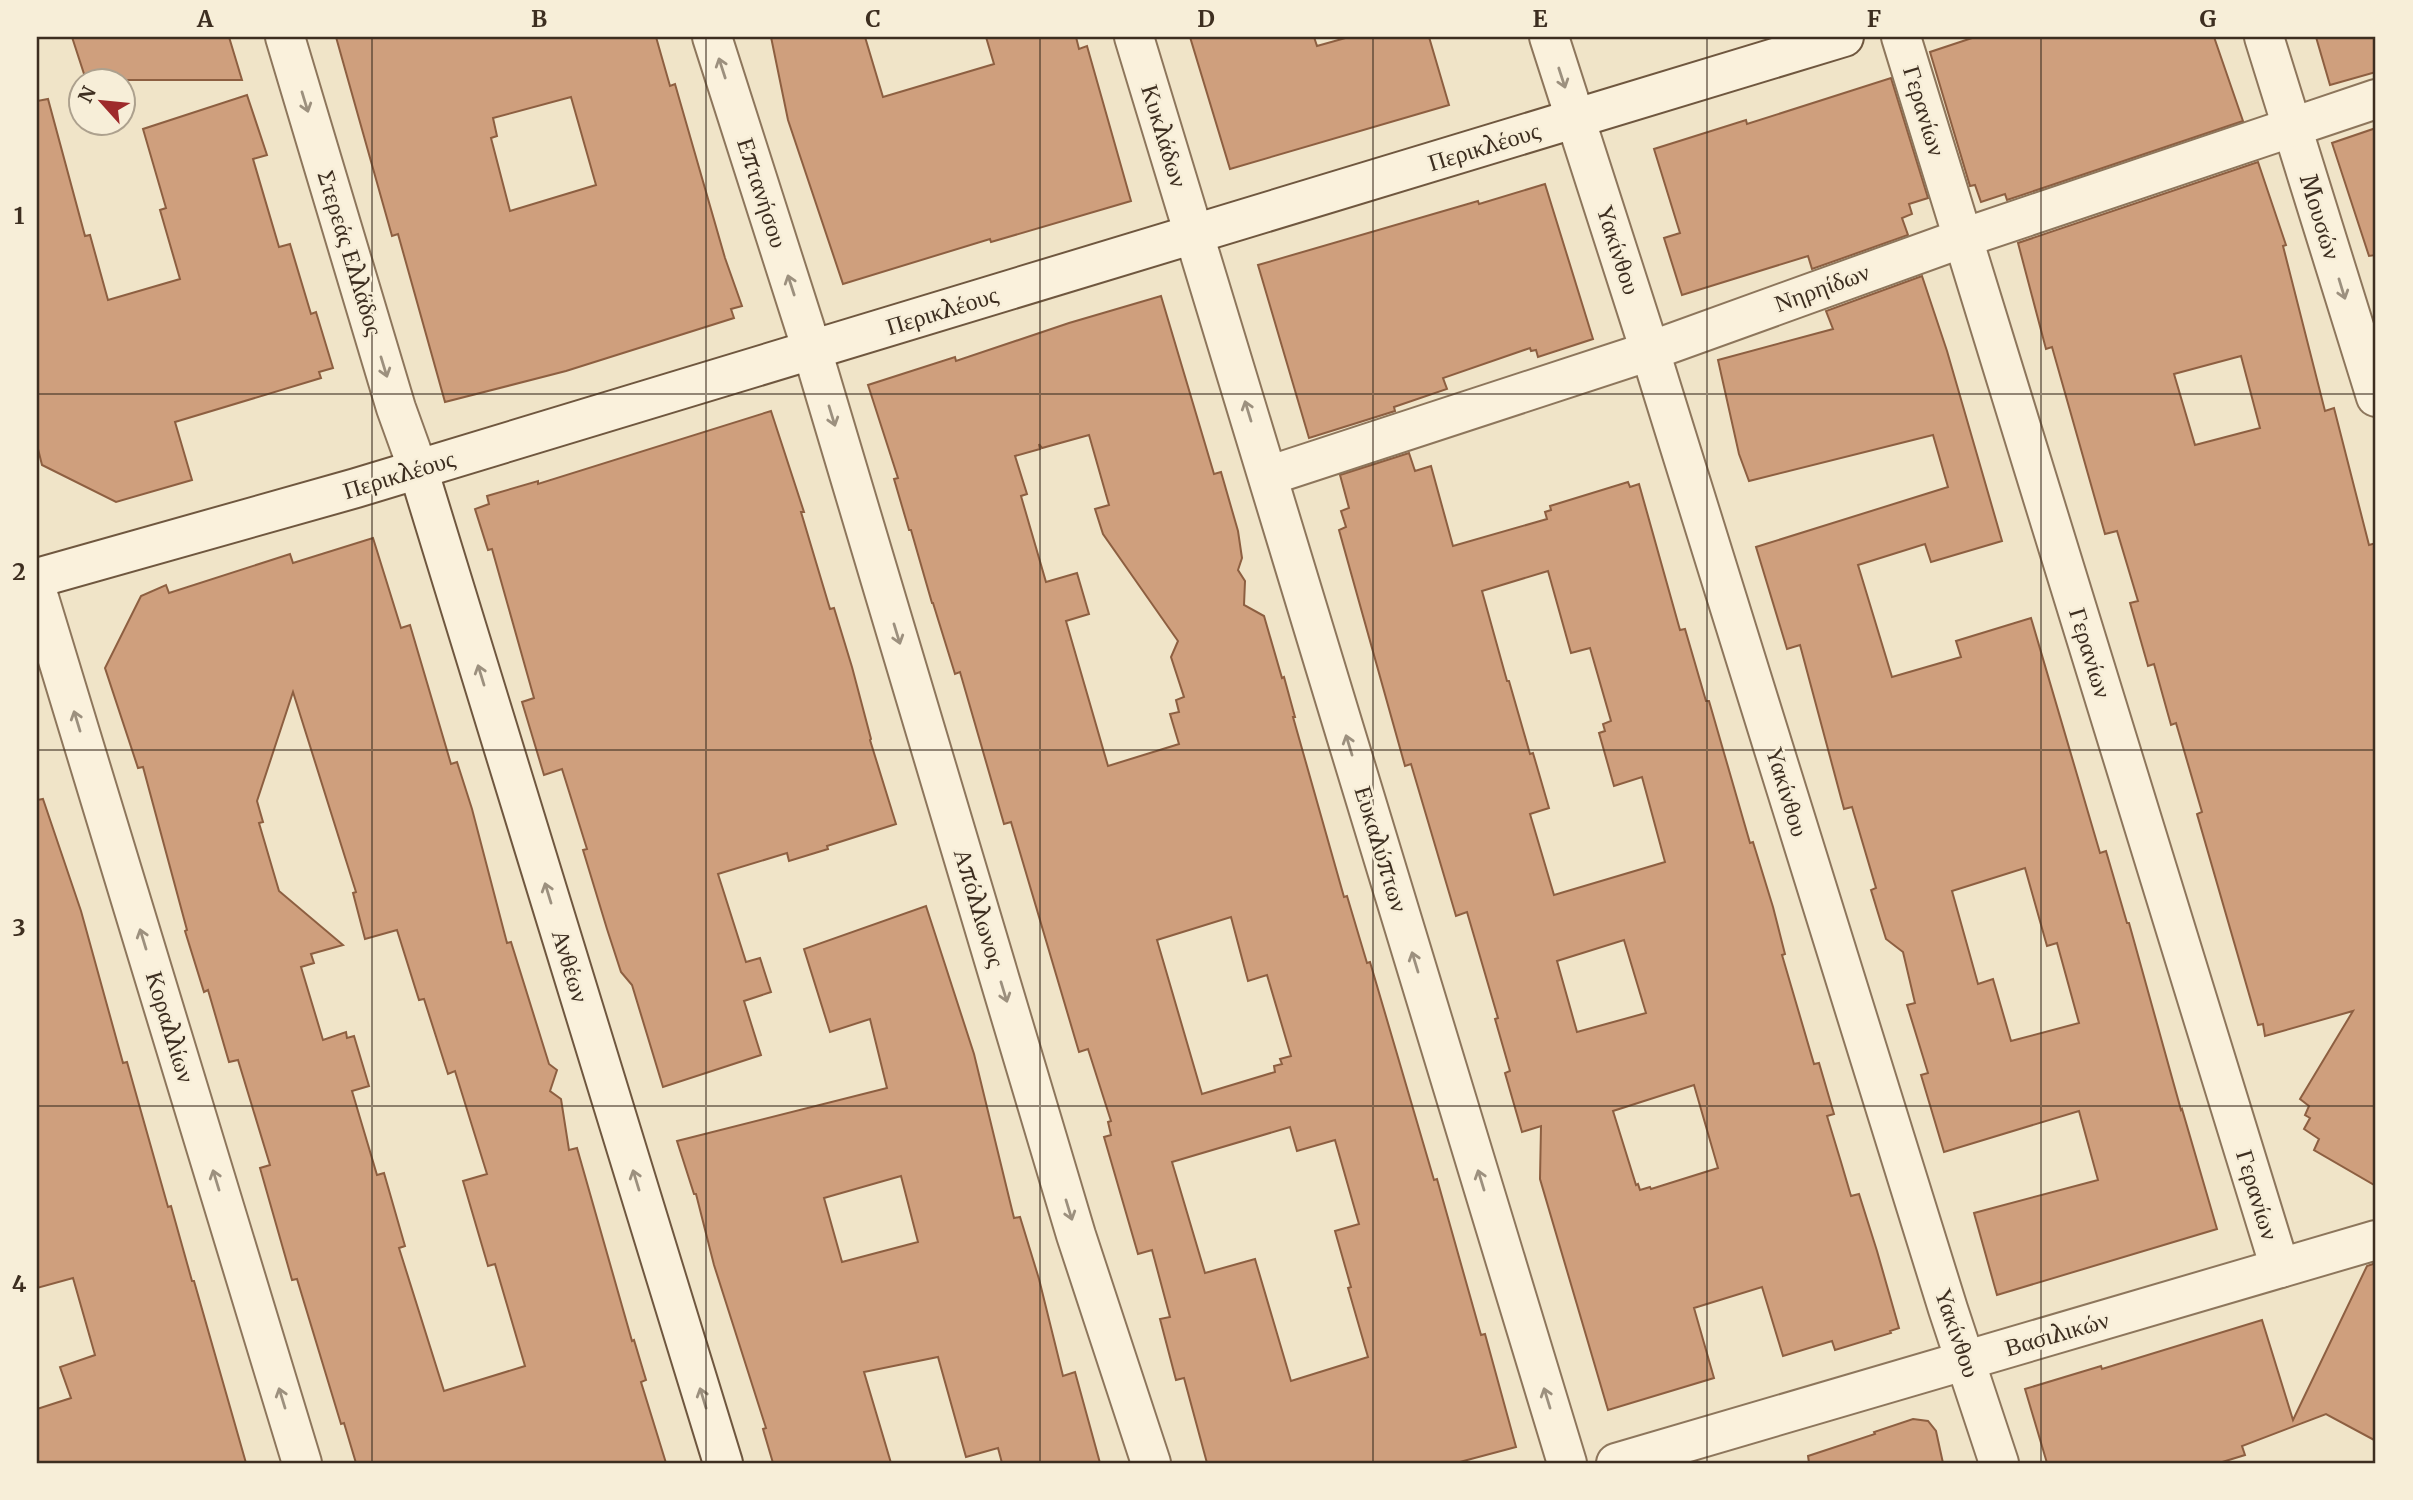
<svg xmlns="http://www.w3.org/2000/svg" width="2413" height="1500" font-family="Merriweather,serif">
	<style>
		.building { fill: #cf9f7d; stroke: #8d5f41; stroke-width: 2; fill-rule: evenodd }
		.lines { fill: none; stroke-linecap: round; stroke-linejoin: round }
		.street-casing { stroke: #8d765c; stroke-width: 42 }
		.secondary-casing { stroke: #6f573f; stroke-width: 42 }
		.street { stroke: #faf1dc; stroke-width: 38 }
		.secondary { stroke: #faf1dc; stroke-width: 38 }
		.oneway { stroke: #9c907e }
		.grid { fill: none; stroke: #3d2e20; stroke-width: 2; stroke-opacity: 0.55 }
		.labels { text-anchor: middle; stroke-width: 5; stroke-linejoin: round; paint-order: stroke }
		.street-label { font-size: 24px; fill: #3d2e20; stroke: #f7eed8 }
		.neatline { fill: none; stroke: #3d2e20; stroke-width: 2.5 }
		.grid-label { font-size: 23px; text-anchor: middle; font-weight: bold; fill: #3d2e20 }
	</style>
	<rect width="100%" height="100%" fill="#f0e4c8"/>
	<g class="building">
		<path d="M 72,37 L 229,37 L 242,80 L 86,80 Z"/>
		<path d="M 336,37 L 656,37 L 670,86 L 675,84 L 725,258 L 742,306 L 731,309 L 734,318 L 566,371 L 445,402 L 398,234 L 392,236 ZM 571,97 L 596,185 L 510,211 L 491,138 L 497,136 L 493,118 Z"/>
		<path d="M 771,37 L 865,37 L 883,97 L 994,64 L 986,37 L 1076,37 L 1079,49 L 1087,46 L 1131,201 L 991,242 L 990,239 L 843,284 L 788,120 Z"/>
		<path d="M 1190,37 L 1314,37 L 1317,46 L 1349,37 L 1429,37 L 1449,105 L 1230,169 Z"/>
		<path d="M 1975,37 L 2214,37 L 2243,121 L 2007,200 L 2005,194 L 1981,202 L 1975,185 L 1970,186 L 1930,52 Z"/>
		<path d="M 2316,37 L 2376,37 L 2376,72 L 2330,85 Z"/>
		<path d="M 1891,78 L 1928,198 L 1909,204 L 1912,214 L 1902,218 L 1908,235 L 1812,269 L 1808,256 L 1682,295 L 1664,238 L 1680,233 L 1654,149 L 1746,120 L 1747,124 Z"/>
		<path d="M 247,95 L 267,155 L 253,159 L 279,247 L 290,244 L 311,314 L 316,312 L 333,368 L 319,372 L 321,378 L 175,422 L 192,480 L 116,502 L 42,465 L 37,445 L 37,101 L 48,99 L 85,236 L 90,235 L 108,300 L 180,279 L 160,210 L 166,208 L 143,129 Z"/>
		<path d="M 2376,128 L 2376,255 L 2369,256 L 2332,143 Z"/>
		<path d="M 2258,162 L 2286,245 L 2283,246 L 2325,411 L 2334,408 L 2369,545 L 2376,543 L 2376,1186 L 2314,1150 L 2319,1139 L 2304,1129 L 2310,1118 L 2305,1115 L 2309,1106 L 2300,1099 L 2353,1011 L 2265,1036 L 2263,1024 L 2258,1025 L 2197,814 L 2202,812 L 2176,723 L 2171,725 L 2154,664 L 2148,666 L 2130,603 L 2138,601 L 2117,531 L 2105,534 L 2052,347 L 2046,349 L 2018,243 ZM 2241,356 L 2260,428 L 2195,445 L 2174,374 Z"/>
		<path d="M 1545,184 L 1593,339 L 1538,357 L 1536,350 L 1531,351 L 1530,348 L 1443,378 L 1447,389 L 1394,407 L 1395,411 L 1309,438 L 1258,265 L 1478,201 L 1479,204 Z"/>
		<path d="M 1922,276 L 1947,351 L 2002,541 L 1931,562 L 1925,544 L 1858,565 L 1892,677 L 1961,657 L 1956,641 L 2031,618 L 2100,853 L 2106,851 L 2127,923 L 2129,923 L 2181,1110 L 2182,1109 L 2217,1229 L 1997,1295 L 1974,1213 L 2098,1180 L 2079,1111 L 1944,1152 L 1921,1075 L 1928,1073 L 1907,1005 L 1915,1003 L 1903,952 L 1886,939 L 1871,890 L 1876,888 L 1852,807 L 1844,809 L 1800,645 L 1787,649 L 1756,547 L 1948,487 L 1933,435 L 1749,481 L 1739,454 L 1718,360 L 1833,329 L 1826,311 ZM 2025,868 L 2047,946 L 2057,943 L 2079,1023 L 2011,1041 L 1993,979 L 1978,984 L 1952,891 Z"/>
		<path d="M 1161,296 L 1214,474 L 1221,472 L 1238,531 L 1242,558 L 1238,570 L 1245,581 L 1244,605 L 1264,616 L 1282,678 L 1284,677 L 1295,717 L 1293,717 L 1344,897 L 1347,896 L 1367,963 L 1370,962 L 1434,1180 L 1437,1179 L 1481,1335 L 1485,1334 L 1516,1447 L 1456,1463 L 1207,1463 L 1184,1378 L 1176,1380 L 1160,1319 L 1170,1317 L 1152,1250 L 1138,1254 L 1104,1137 L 1111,1135 L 1108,1122 L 1111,1121 L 1088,1049 L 1079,1052 L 1011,822 L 1004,824 L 960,672 L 955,674 L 933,603 L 932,603 L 911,530 L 909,530 L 894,479 L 898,478 L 868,385 L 955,357 L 956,361 L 1069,323 ZM 1089,435 L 1109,505 L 1095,509 L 1103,534 L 1178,641 L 1171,657 L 1184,697 L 1176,700 L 1179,712 L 1170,714 L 1179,744 L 1108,766 L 1066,621 L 1089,614 L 1077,573 L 1046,582 L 1021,496 L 1027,494 L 1015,456 L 1040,449 L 1039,444 L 1042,448 ZM 1231,917 L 1248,981 L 1267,975 L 1291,1056 L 1280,1059 L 1282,1064 L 1274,1066 L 1275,1072 L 1202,1094 L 1157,940 ZM 1290,1127 L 1297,1151 L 1335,1140 L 1359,1224 L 1335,1231 L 1351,1287 L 1348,1288 L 1368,1357 L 1291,1381 L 1255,1259 L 1205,1273 L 1172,1162 Z"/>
		<path d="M 771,411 L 804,512 L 801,512 L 830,609 L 834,608 L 852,667 L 871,739 L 870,740 L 896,824 L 827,846 L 828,849 L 789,861 L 787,853 L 718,874 L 746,962 L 760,958 L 771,992 L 744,1001 L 761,1055 L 663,1087 L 632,985 L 621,972 L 607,929 L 583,850 L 587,849 L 562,769 L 544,775 L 522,702 L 534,698 L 492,549 L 488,550 L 475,509 L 489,504 L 487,496 L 538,481 L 538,484 Z"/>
		<path d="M 1409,453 L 1415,471 L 1431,466 L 1453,546 L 1547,519 L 1545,512 L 1551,510 L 1550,506 L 1628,482 L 1630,487 L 1639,484 L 1680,630 L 1685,629 L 1706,701 L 1709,701 L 1750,843 L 1753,842 L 1773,907 L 1785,954 L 1782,955 L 1814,1064 L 1819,1063 L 1834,1114 L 1827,1116 L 1841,1162 L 1851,1196 L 1859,1194 L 1877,1251 L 1899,1328 L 1890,1331 L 1891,1333 L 1835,1350 L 1832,1341 L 1783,1356 L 1762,1287 L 1694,1308 L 1714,1378 L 1608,1410 L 1540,1179 L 1541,1126 L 1522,1132 L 1505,1073 L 1510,1071 L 1495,1019 L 1498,1018 L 1467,912 L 1456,916 L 1411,764 L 1405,766 L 1339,530 L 1346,527 L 1341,511 L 1349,508 L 1340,475 ZM 1548,571 L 1571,653 L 1590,648 L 1611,721 L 1603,724 L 1605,731 L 1599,733 L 1614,786 L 1642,777 L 1665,862 L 1554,895 L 1530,814 L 1549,808 L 1533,753 L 1530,754 L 1509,681 L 1507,681 L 1482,591 ZM 1624,940 L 1646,1013 L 1577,1032 L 1557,961 ZM 1694,1085 L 1718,1168 L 1651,1189 L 1650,1187 L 1640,1190 L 1638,1184 L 1636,1185 L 1613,1111 Z"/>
		<path d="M 373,538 L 401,628 L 410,625 L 451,764 L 457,762 L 472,809 L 507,943 L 511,942 L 549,1064 L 557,1070 L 550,1091 L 561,1099 L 569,1150 L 577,1148 L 632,1341 L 634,1340 L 646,1380 L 641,1382 L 666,1463 L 356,1463 L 344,1423 L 341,1424 L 297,1279 L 292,1280 L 260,1168 L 270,1165 L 238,1060 L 229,1062 L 208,990 L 204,992 L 185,931 L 187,930 L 143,767 L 138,768 L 105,668 L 141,596 L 166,585 L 169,593 L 290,554 L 293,563 ZM 293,692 L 356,892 L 353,893 L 365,939 L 397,930 L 419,1000 L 424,999 L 448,1074 L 455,1071 L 487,1174 L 463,1181 L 488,1266 L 495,1264 L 525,1366 L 444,1391 L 399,1248 L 405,1246 L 384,1173 L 377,1175 L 352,1091 L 369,1086 L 354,1036 L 347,1038 L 346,1032 L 323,1040 L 301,967 L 314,963 L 311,954 L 343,945 L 279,891 L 259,823 L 263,822 L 257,801 Z"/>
		<path d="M 43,799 L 81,911 L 123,1063 L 127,1062 L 168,1207 L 171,1206 L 192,1281 L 194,1281 L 246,1463 L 37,1463 L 37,1409 L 71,1398 L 60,1367 L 95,1355 L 73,1278 L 37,1288 L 37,800 Z"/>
		<path d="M 926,906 L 974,1054 L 1014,1218 L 1020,1217 L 1039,1279 L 1063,1376 L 1075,1372 L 1100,1463 L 1002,1463 L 998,1448 L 966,1457 L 938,1357 L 864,1372 L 891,1463 L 773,1463 L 763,1429 L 766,1428 L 714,1265 L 696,1194 L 694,1194 L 677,1141 L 887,1088 L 870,1019 L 830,1032 L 804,949 ZM 901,1176 L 918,1242 L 842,1262 L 824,1198 Z"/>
		<path d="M 2376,1263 L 2376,1441 L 2326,1414 L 2242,1446 L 2245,1455 L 2219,1463 L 2047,1463 L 2025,1389 L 2101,1366 L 2102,1369 L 2262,1320 L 2293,1420 L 2367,1266 Z"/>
		<path d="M 1913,1419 L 1928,1421 L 1936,1431 L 1943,1463 L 1809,1463 L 1808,1456 L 1875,1434 L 1874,1432 Z"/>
	</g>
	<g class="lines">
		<defs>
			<g id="street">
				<path d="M 285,37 L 396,408 L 418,469"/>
				<path d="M 712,37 L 812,350 L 1076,1235 L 1151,1463"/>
				<path d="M 1134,37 L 1567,1463"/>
				<path d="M 1549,37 L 1650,351 L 1948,1309 L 1999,1463"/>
				<path d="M 1901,37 L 2280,1268"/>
				<path d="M 2264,37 L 2376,397"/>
				<path d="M 1268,476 L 1650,351 L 1963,238 L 2376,99"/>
				<path d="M 37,591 L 302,1463"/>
				<path d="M 1616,1463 L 2376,1240"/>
			</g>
			<g id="secondary">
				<path d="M 418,469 L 723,1463"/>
				<path d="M 37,578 L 356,488 L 1844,37"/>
			</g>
		</defs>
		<use href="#street" class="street-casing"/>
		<use href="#secondary" class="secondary-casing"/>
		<use href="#street" class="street"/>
		<use href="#secondary" class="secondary"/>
	</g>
	<defs><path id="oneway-shaft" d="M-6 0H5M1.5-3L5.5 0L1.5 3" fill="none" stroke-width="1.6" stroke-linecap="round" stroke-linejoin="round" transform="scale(1.75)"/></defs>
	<g class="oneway">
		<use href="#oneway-shaft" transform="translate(722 68) rotate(-108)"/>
		<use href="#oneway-shaft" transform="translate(1562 78) rotate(72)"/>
		<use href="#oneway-shaft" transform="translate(305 102) rotate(73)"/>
		<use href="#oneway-shaft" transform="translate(791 285) rotate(-108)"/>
		<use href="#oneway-shaft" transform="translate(2342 289) rotate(73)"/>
		<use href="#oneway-shaft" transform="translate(384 367) rotate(73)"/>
		<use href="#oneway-shaft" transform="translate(1248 411) rotate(-107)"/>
		<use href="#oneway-shaft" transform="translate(832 416) rotate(73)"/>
		<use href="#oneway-shaft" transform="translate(897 634) rotate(73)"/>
		<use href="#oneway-shaft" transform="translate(481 675) rotate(-107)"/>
		<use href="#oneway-shaft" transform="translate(77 721) rotate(-107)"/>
		<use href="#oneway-shaft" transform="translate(1349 745) rotate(-107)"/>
		<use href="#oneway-shaft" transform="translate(548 893) rotate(-107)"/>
		<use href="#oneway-shaft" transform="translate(143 939) rotate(-107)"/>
		<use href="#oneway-shaft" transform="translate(1415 962) rotate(-107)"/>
		<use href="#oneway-shaft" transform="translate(1004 992) rotate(73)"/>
		<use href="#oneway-shaft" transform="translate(216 1180) rotate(-107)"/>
		<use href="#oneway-shaft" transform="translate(636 1180) rotate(-107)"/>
		<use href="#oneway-shaft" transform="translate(1481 1180) rotate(-107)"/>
		<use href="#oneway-shaft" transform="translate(1069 1210) rotate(73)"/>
		<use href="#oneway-shaft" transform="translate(282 1398) rotate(-107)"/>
		<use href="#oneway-shaft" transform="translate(703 1398) rotate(-107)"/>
		<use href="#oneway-shaft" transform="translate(1547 1398) rotate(-107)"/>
	</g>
	<path class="grid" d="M 372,37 L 372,1463M 706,37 L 706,1463M 1040,37 L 1040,1463M 1373,37 L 1373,1463M 1707,37 L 1707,1463M 2041,37 L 2041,1463M 37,394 L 2376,394M 37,750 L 2376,750M 37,1106 L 2376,1106"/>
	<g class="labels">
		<g class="street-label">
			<text transform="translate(1924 111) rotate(73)" y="8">Γερανίων</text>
			<text transform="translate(1164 136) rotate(73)" y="8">Κυκλάδων</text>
			<text transform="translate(1484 147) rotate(-17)" y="8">Περικλέους</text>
			<text transform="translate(762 193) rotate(72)" y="8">Επτανήσου</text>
			<text transform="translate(2320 217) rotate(73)" y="8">Μουσών</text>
			<text transform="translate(1618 250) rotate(72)" y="8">Υακίνθου</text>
			<text transform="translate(350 253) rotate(73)" y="8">Στερεάς Ελλάδος</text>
			<text transform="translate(1822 288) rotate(-20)" y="8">Νηρηίδων</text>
			<text transform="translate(942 311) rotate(-17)" y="8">Περικλέους</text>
			<text transform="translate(399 475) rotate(-17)" y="8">Περικλέους</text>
			<text transform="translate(2090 653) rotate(73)" y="8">Γερανίων</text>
			<text transform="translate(1787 792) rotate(73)" y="8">Υακίνθου</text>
			<text transform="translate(1381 849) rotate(73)" y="8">Ευκαλύπτων</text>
			<text transform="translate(979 908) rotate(73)" y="8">Απόλλωνος</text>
			<text transform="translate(570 966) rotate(73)" y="8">Ανθέων</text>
			<text transform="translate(170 1027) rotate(73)" y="8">Κοραλλίων</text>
			<text transform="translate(2257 1195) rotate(73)" y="8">Γερανίων</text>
			<text transform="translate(1957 1333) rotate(71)" y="8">Υακίνθου</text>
			<text transform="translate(2057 1334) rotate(-16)" y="8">Βασιλικών</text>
		</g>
	</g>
	<rect width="2413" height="1500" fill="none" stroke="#f7eed8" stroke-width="77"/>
	<g transform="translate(102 102) rotate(297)"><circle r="33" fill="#f7eed8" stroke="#ada18e" stroke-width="2"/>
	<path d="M0-5L12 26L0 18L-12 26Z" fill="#9e2a2b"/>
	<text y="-10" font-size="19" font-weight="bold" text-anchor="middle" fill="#3d2e20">N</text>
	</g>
	<rect x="38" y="38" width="2336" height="1424" class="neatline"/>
	<g class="grid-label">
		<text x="205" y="27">A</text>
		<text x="539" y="27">B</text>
		<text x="873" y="27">C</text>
		<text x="1206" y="27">D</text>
		<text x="1540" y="27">E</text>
		<text x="1874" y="27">F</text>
		<text x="2208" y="27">G</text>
		<text x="19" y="224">1</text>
		<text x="19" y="580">2</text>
		<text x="19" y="936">3</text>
		<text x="19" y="1292">4</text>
	</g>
</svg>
